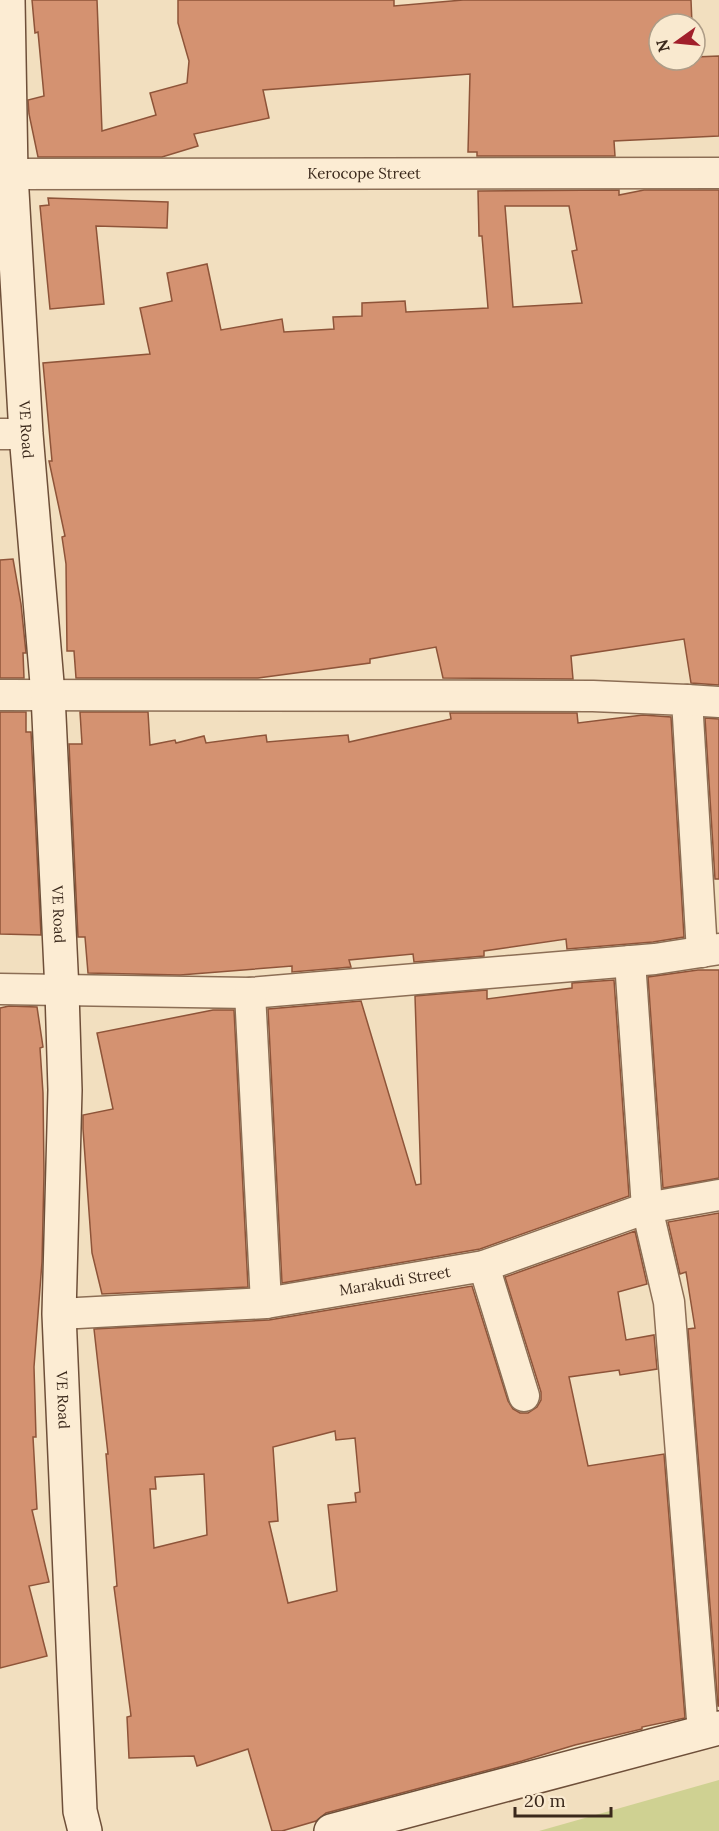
<svg xmlns="http://www.w3.org/2000/svg" width="719" height="1831" font-family="Lora,serif">
	<style>
		.green { fill: #cfd192 }
		.building { fill: #d49271; stroke: #8e5439; stroke-width: 1.5; fill-rule: evenodd }
		.lines { fill: none; stroke-linecap: round; stroke-linejoin: round }
		.street-casing { stroke: #8c6e55; stroke-width: 33 }
		.secondary-casing { stroke: #6e4f39; stroke-width: 36 }
		.street { stroke: #fcecd3; stroke-width: 30 }
		.secondary { stroke: #fcecd3; stroke-width: 33 }
		.labels { text-anchor: middle; stroke-width: 6; stroke-linejoin: round; paint-order: stroke }
		.street-label { font-size: 15px; fill: #3a281b; stroke: #f9e9cf }
	</style>
	<rect width="100%" height="100%" fill="#f2dfbf"/>
	<path class="green" d="M 719,1780 L 719,1831 L 539,1831 Z"/>
	<g class="building">
		<path d="M 32,0 L 97,0 L 102,131 L 156,115 L 150,93 L 187,83 L 189,61 L 178,23 L 178,0 L 394,0 L 394,6 L 463,0 L 691,0 L 692,24 L 659,24 L 659,60 L 695,60 L 695,57 L 719,56 L 719,136 L 614,141 L 615,156 L 477,156 L 477,152 L 468,152 L 470,74 L 263,90 L 269,118 L 194,134 L 198,146 L 162,157 L 38,157 L 29,114 L 28,100 L 44,96 L 38,32 L 35,33 Z"/>
		<path d="M 619,190 L 619,195 L 644,190 L 719,190 L 719,685 L 691,683 L 684,639 L 571,656 L 573,679 L 443,678 L 436,647 L 370,659 L 370,663 L 258,678 L 76,678 L 74,651 L 67,651 L 66,564 L 62,537 L 65,536 L 49,461 L 52,461 L 43,363 L 150,354 L 140,308 L 172,301 L 167,273 L 207,264 L 221,330 L 282,319 L 284,332 L 334,329 L 333,317 L 362,316 L 362,303 L 405,301 L 406,312 L 488,308 L 482,236 L 479,236 L 478,191 ZM 505,206 L 569,206 L 577,250 L 572,251 L 582,303 L 513,307 Z"/>
		<path d="M 48,198 L 168,202 L 167,228 L 96,226 L 104,304 L 50,309 L 40,206 L 49,205 Z"/>
		<path d="M 13,559 L 21,604 L 26,653 L 23,653 L 24,678 L 0,678 L 0,560 Z"/>
		<path d="M 0,712 L 26,712 L 26,732 L 31,732 L 41,935 L 0,934 Z"/>
		<path d="M 80,712 L 148,712 L 150,745 L 175,740 L 176,743 L 204,736 L 206,743 L 266,735 L 267,742 L 348,735 L 349,742 L 451,719 L 450,713 L 577,713 L 578,723 L 643,715 L 671,717 L 684,937 L 653,942 L 567,949 L 566,939 L 484,951 L 484,956 L 414,962 L 413,954 L 349,960 L 351,967 L 292,972 L 292,966 L 180,975 L 88,973 L 85,937 L 78,937 L 69,744 L 82,744 Z"/>
		<path d="M 705,718 L 719,719 L 719,879 L 715,879 Z"/>
		<path d="M 698,970 L 719,970 L 719,1178 L 663,1188 L 648,977 Z"/>
		<path d="M 614,980 L 629,1196 L 480,1249 L 282,1283 L 268,1009 L 361,1001 L 416,1185 L 421,1184 L 415,996 L 487,990 L 487,999 L 572,988 L 572,983 Z"/>
		<path d="M 9,1006 L 37,1007 L 43,1047 L 40,1048 L 43,1093 L 44,1173 L 42,1262 L 34,1367 L 36,1437 L 33,1437 L 37,1509 L 32,1510 L 49,1582 L 29,1586 L 47,1656 L 0,1668 L 0,1008 Z"/>
		<path d="M 213,1010 L 234,1010 L 248,1287 L 102,1294 L 92,1253 L 83,1129 L 83,1115 L 113,1109 L 97,1033 Z"/>
		<path d="M 719,1213 L 719,1706 L 718,1706 L 688,1329 L 695,1328 L 686,1272 L 680,1274 L 668,1222 Z"/>
		<path d="M 635,1231 L 647,1284 L 618,1292 L 626,1340 L 654,1335 L 657,1369 L 620,1375 L 619,1370 L 569,1377 L 588,1466 L 664,1454 L 685,1718 L 642,1727 L 642,1729 L 575,1745 L 522,1761 L 326,1813 L 316,1821 L 282,1831 L 272,1831 L 248,1749 L 197,1766 L 194,1756 L 129,1758 L 127,1717 L 131,1716 L 114,1587 L 117,1586 L 106,1454 L 108,1454 L 94,1329 L 269,1320 L 472,1286 L 508,1401 L 513,1409 L 520,1413 L 528,1413 L 537,1407 L 541,1400 L 541,1392 L 505,1277 ZM 335,1431 L 336,1440 L 355,1438 L 360,1492 L 355,1493 L 356,1502 L 328,1505 L 337,1591 L 288,1603 L 269,1522 L 278,1521 L 273,1447 ZM 204,1474 L 207,1535 L 154,1548 L 150,1489 L 156,1489 L 155,1477 Z"/>
	</g>
	<g class="lines">
		<defs>
			<g id="street">
				<path id="s1" d="M 0,174 L 719,173"/>
				<path d="M 0,434 L 26,434"/>
				<path d="M 0,695 L 593,696 L 687,700 L 702,952"/>
				<path d="M 687,700 L 719,702"/>
				<path d="M 630,961 L 647,1208 L 669,1302 L 703,1732"/>
				<path d="M 0,989 L 250,993 L 655,959 L 719,949"/>
				<path d="M 250,993 L 266,1303"/>
				<path d="M 484,1266 L 524,1396"/>
				<path id="s2" d="M 59,1314 L 266,1303 L 484,1266 L 647,1208 L 719,1195"/>
			</g>
			<g id="secondary">
				<path id="s3" d="M 8,0 L 11,174 L 26,434 L 48,695 L 62,991 L 65,1090 L 59,1314 L 80,1811 L 85,1831"/>
				<path d="M 331,1831 L 719,1728"/>
			</g>
		</defs>
		<use href="#street" class="street-casing"/>
		<use href="#secondary" class="secondary-casing"/>
		<use href="#street" class="street"/>
		<use href="#secondary" class="secondary"/>
	</g>
	<g class="labels">
		<g class="street-label">
			<text dy="5" stroke="none"><textPath href="#s1" startOffset="364">Kerocope Street</textPath></text>
			<text dy="5" stroke="none"><textPath href="#s3" startOffset="430">VE Road</textPath></text>
			<text dy="5" stroke="none"><textPath href="#s3" startOffset="916">VE Road</textPath></text>
			<text dy="5" stroke="none"><textPath href="#s2" startOffset="338">Marakudi Street</textPath></text>
			<text dy="5" stroke="none"><textPath href="#s3" startOffset="1402">VE Road</textPath></text>
		</g>
	</g>
	<g transform="translate(677 42) rotate(255)"><circle r="28" fill="#f9e9cf" stroke="#ad9c87" stroke-width="1.5"/>
	<path d="M0-4.5L10 22L0 15L-10 22Z" fill="#a11f2b"/>
	<text y="-9" font-size="16" font-weight="bold" text-anchor="middle" fill="#3a281b">N</text>
	</g>
	<path d="M515 1807v9h96v-9" fill="none" stroke="#3a281b" stroke-width="3"/>
	<text x="524" y="1807" font-size="18" fill="#3a281b" stroke="#f9e9cf" stroke-width="4.5" paint-order="stroke">20 m</text>
</svg>
